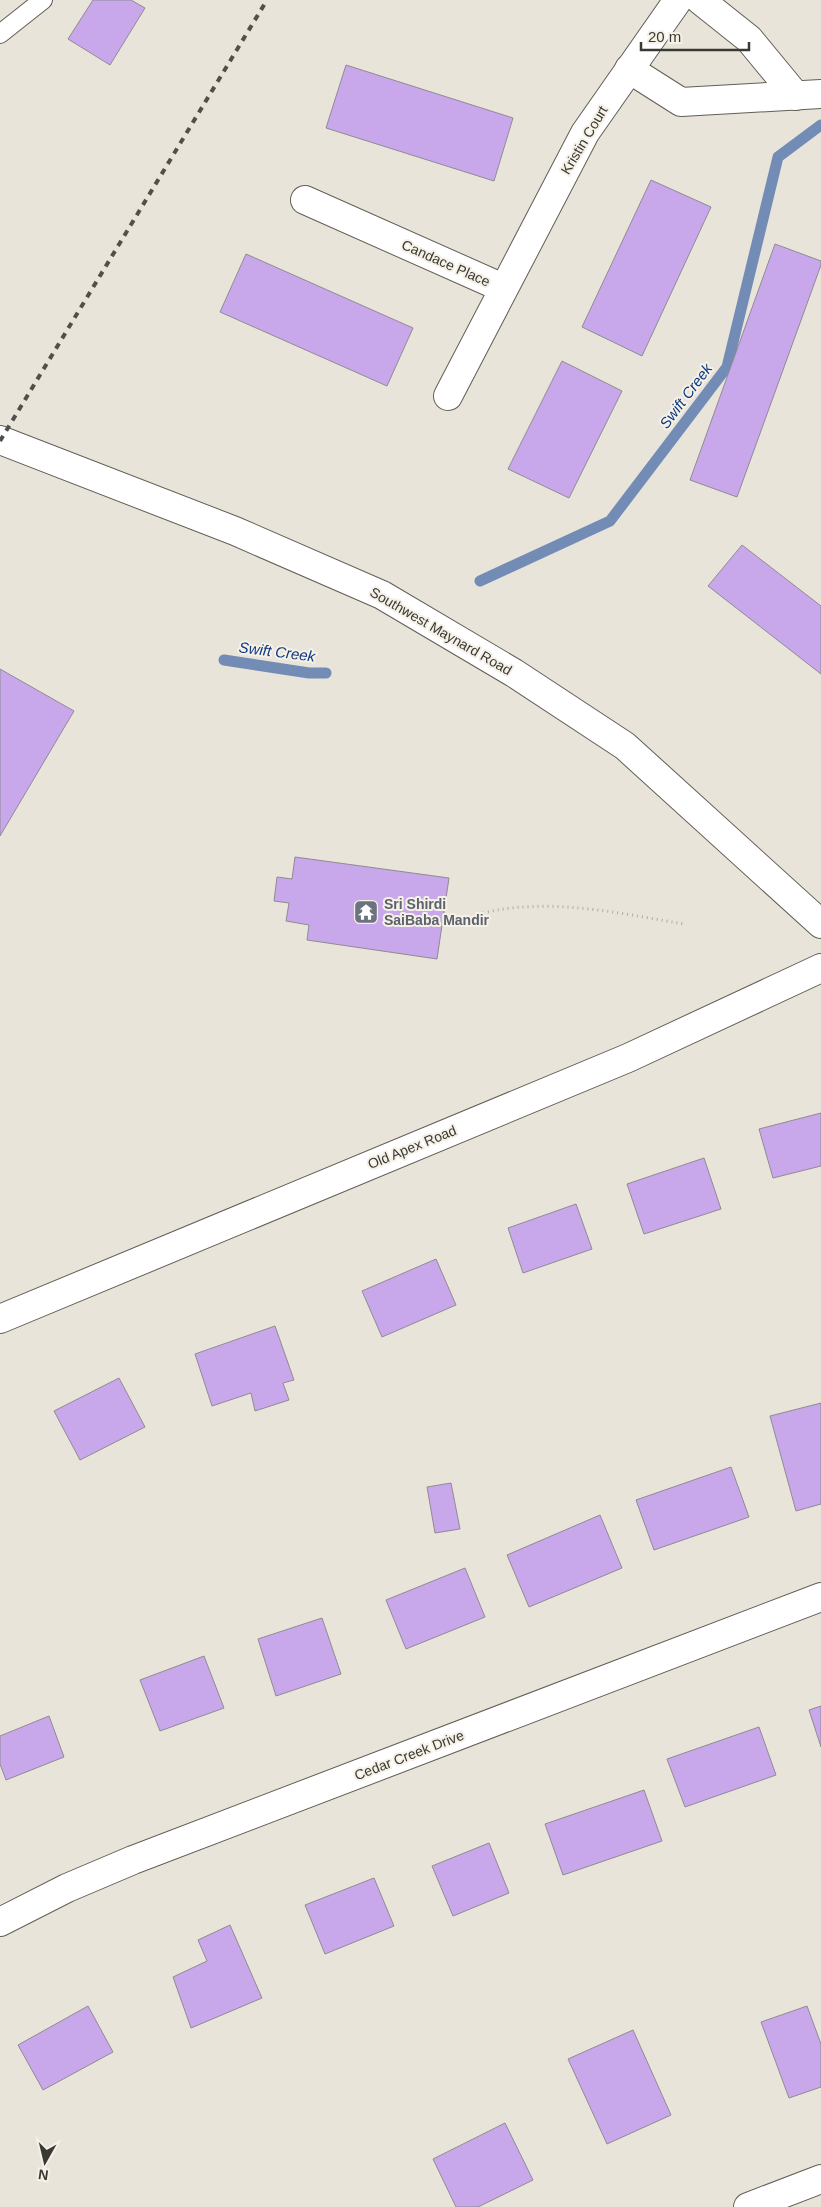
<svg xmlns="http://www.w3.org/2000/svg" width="821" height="2207" font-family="Arial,sans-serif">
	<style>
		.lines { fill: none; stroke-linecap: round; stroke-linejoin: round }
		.stream { stroke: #728cb6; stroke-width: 11 }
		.building { fill: #c8a7ea; stroke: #8f8b94 }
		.lane-casing { stroke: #635e56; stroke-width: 20 }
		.street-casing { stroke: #635e56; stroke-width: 30 }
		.secondary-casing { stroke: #635e56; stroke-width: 30 }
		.primary-casing { stroke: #635e56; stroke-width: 30 }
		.path { stroke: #b0aca3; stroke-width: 3; stroke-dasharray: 1 4; stroke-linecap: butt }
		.lane { stroke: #fff; stroke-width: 18 }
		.street { stroke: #fff; stroke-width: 28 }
		.secondary { stroke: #fff; stroke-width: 28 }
		.primary { stroke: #fff; stroke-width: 28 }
		.rail { stroke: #524f4a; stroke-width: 4; stroke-dasharray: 6 6; stroke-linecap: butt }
		.labels { text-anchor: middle; stroke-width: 4; stroke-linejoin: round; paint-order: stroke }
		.street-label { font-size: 14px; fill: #3b3935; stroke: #f6f1e7 }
		.worship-label { font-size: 14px; font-weight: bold; fill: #5b616d; stroke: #f6f1e7; text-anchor: start }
		.water-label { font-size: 15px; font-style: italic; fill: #0d3981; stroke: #f6f1e7 }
	</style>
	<rect width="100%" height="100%" fill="#e9e4d9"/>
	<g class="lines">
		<g class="stream">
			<path d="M 480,581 L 610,521 L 727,367 L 778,157 L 821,125"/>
			<path d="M 224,660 L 309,673 L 326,673"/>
		</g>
	</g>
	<g class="building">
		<path d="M 93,0 L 131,0 L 145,8 L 110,65 L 68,39 Z"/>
		<path d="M 346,65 L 513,118 L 494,181 L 326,128 Z"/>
		<path d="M 651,180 L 711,207 L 642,356 L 582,327 Z"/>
		<path d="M 775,244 L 821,261 L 821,265 L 737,497 L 690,480 Z"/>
		<path d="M 246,254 L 413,328 L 387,386 L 220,312 Z"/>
		<path d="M 562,361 L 622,391 L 569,498 L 508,469 Z"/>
		<path d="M 742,545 L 821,606 L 821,674 L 708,586 Z"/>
		<path d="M 0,669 L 74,711 L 0,836 Z"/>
		<path d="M 295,857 L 449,878 L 437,959 L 307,940 L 309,925 L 286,921 L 289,903 L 274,901 L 277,877 L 292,879 Z"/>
		<path d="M 821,1113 L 821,1166 L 773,1178 L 759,1129 Z"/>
		<path d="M 704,1158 L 721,1209 L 644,1234 L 627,1184 Z"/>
		<path d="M 576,1204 L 592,1249 L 523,1273 L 508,1228 Z"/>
		<path d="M 436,1259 L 456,1305 L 382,1337 L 362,1291 Z"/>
		<path d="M 275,1326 L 294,1380 L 283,1383 L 289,1400 L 255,1411 L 251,1393 L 212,1406 L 195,1354 Z"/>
		<path d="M 119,1378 L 145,1427 L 80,1460 L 54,1411 Z"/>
		<path d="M 821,1403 L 821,1504 L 796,1511 L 770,1416 Z"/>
		<path d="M 731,1467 L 749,1517 L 654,1550 L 636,1500 Z"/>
		<path d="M 451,1483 L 460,1529 L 435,1533 L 427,1487 Z"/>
		<path d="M 600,1515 L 622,1568 L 529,1607 L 507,1555 Z"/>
		<path d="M 465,1568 L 485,1617 L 406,1649 L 386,1600 Z"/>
		<path d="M 322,1618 L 341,1674 L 276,1696 L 258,1639 Z"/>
		<path d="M 204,1656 L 224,1708 L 160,1731 L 140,1680 Z"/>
		<path d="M 821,1706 L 821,1747 L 809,1710 Z"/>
		<path d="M 49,1716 L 64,1757 L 6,1780 L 0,1764 L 0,1736 Z"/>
		<path d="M 759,1727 L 776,1775 L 685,1807 L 667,1759 Z"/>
		<path d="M 644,1790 L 662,1841 L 563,1875 L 545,1824 Z"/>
		<path d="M 489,1843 L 509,1893 L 453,1916 L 432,1866 Z"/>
		<path d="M 374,1878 L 394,1926 L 325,1954 L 305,1905 Z"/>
		<path d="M 230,1925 L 262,1998 L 191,2028 L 173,1977 L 207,1961 L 198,1940 Z"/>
		<path d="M 88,2006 L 113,2052 L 43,2090 L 18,2045 Z"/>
		<path d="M 807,2006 L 821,2044 L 821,2087 L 789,2098 L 761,2022 Z"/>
		<path d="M 633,2030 L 671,2115 L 607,2144 L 568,2059 Z"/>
		<path d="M 505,2123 L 533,2180 L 478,2207 L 456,2207 L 433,2159 Z"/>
	</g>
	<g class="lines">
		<defs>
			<path id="lane" d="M 0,34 L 43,0"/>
			<g id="street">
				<path d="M 700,0 L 749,39 L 796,96"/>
				<path d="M 629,69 L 681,102 L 821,94"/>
				<path d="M 305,200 L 503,288"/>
				<path d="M 448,396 L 585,133 L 678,0"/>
				<path d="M 0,1922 L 67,1888 L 133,1860 L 821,1597"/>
				<path d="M 748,2207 L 821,2179"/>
			</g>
			<path id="secondary" d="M 0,1319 L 628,1058 L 821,968"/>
			<path id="primary" d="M 0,440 L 235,531 L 382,595 L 514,673 L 625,746 L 821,924"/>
		</defs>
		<use href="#lane" class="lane-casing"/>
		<use href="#street" class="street-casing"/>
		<use href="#secondary" class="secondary-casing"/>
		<use href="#primary" class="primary-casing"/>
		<path class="path" d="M 483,913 C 549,897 618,913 684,924"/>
		<use href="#lane" class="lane"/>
		<use href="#street" class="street"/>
		<use href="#secondary" class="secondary"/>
		<use href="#primary" class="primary"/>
		<path class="rail" d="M 0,441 L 267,0"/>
	</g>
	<defs>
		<symbol id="temple-square" viewBox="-11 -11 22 22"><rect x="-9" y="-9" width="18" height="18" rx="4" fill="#6b7280" stroke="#f6f1e7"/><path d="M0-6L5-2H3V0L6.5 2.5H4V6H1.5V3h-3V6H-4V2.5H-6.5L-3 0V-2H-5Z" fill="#fff"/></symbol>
	</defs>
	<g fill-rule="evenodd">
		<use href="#temple-square" x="352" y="898" width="28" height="28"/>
	</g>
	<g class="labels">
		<g class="street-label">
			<text transform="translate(584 140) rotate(-59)" y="5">Kristin Court</text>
			<text transform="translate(446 263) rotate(24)" y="5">Candace Place</text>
			<text transform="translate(441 631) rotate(30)" y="5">Southwest Maynard Road</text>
			<text transform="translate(412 1147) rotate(-22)" y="5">Old Apex Road</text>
			<text transform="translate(409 1755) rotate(-21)" y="5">Cedar Creek Drive</text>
		</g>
		<g class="worship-label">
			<text x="384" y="909">Sri Shirdi<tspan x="384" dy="16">SaiBaba Mandir</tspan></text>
		</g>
		<g class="water-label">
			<text transform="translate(686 396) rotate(-53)" y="5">Swift Creek</text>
			<text transform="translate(277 652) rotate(7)" y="5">Swift Creek</text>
		</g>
	</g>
	<g transform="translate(45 2162) rotate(188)" stroke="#f6f1e7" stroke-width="4" paint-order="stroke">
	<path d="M0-4L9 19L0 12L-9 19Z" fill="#3b3935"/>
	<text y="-8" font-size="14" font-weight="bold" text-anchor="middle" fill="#3b3935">N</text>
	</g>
	<path d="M641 42v8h108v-8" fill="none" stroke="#3b3935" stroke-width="2.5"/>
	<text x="648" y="42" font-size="15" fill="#3b3935" stroke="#f6f1e7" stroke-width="4" paint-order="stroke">20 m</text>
</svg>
